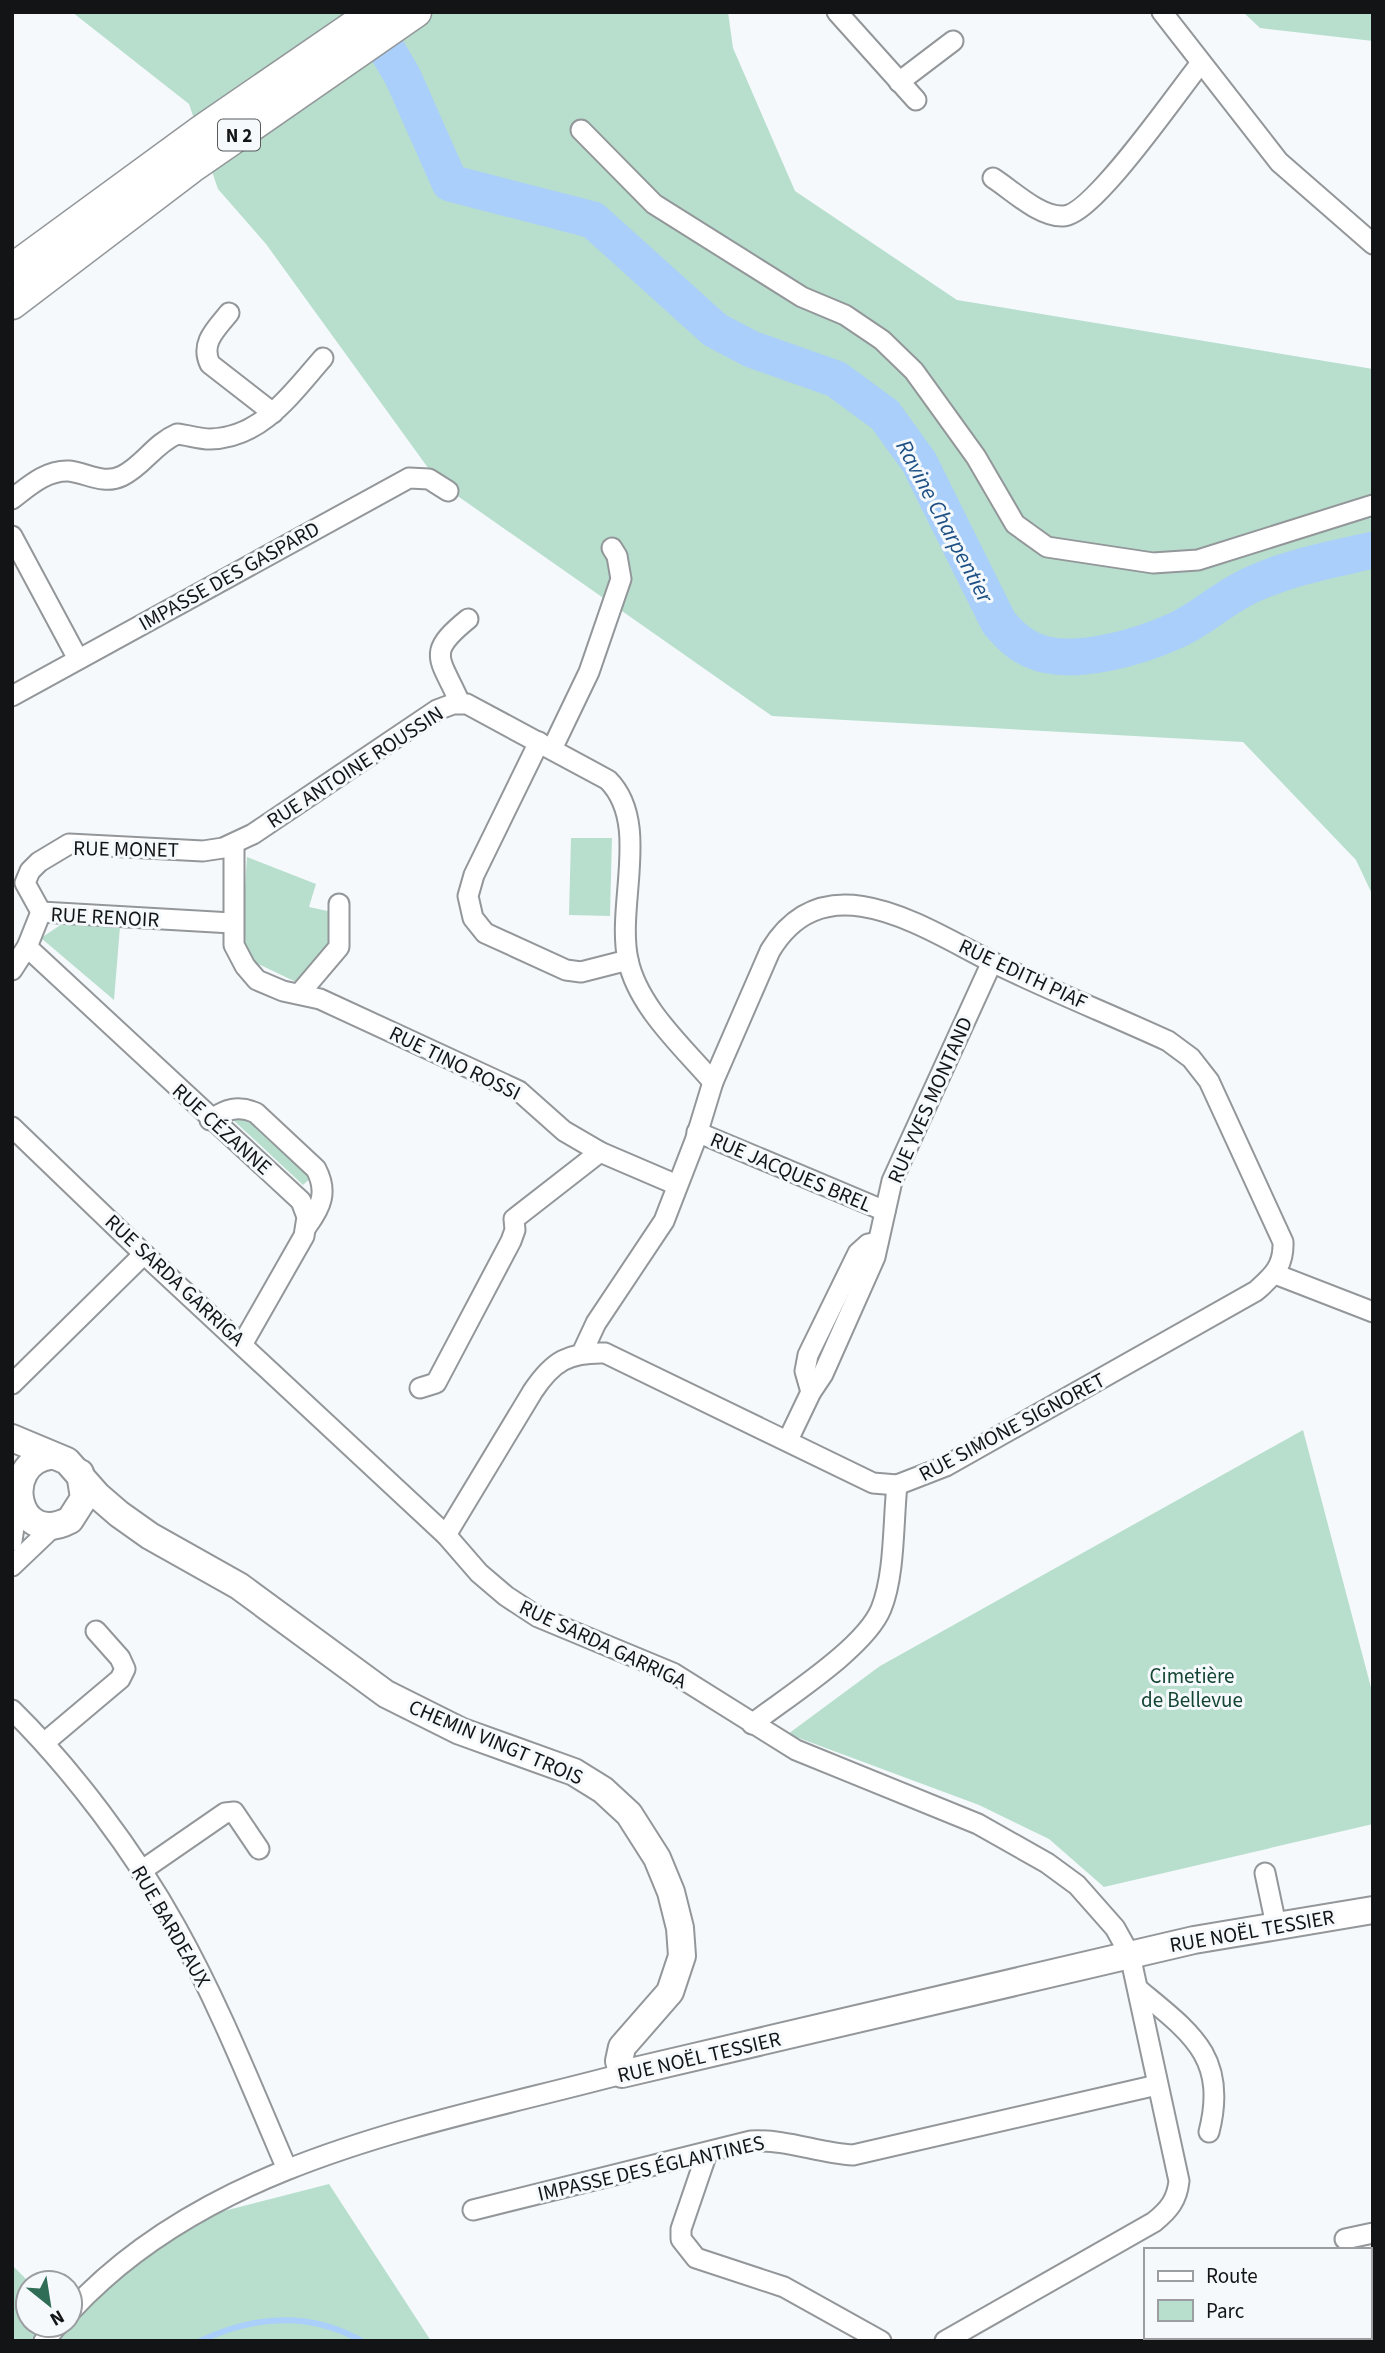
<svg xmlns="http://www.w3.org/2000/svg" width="1385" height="2353" font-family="'Source Sans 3',sans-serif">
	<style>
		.green { fill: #b8dfcd }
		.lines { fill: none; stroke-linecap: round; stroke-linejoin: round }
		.stream { stroke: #aacffa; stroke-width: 6 }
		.river { stroke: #aacffa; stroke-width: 37 }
		.minor-casing { stroke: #93979a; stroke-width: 23 }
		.major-casing { stroke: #93979a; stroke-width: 30 }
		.highway-casing { stroke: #93979a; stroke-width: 33 }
		.minor { stroke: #fff; stroke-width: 19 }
		.major { stroke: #fff; stroke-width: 26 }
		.highway { stroke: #fff; stroke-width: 30 }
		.labels { text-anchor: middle; stroke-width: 6; stroke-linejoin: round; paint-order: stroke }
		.shield { fill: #f5f9fc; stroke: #57595a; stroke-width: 2 }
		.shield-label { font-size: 19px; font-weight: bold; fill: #131415 }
		.street-label { font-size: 21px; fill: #131415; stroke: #f5f9fc }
		.park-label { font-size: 21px; fill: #144533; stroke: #f5f9fc }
		.water-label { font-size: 23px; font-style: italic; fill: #1f5185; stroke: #f5f9fc }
	</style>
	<rect width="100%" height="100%" fill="#f5f9fc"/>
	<g class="green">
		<path d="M 72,12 L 728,12 L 733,48 L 795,191 L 957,300 L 1373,369 L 1373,896 L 1356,860 L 1243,742 L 772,716 L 439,483 L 266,244 L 218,189 L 189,104 Z"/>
		<path d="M 1243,12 L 1373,12 L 1373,41 L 1260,28 Z"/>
		<path d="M 571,838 L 612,838 L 610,916 L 569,915 Z"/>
		<path d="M 247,857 L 316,884 L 309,907 L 332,912 L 330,947 L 300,981 L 294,981 L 250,960 L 241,945 Z"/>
		<path d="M 62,924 L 120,927 L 114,1000 L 41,938 Z"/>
		<path d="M 243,1114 L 314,1175 L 303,1185 L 230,1117 Z"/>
		<path d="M 1303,1430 L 1373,1695 L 1373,1824 L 1104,1887 L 1049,1839 L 979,1805 L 788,1734 L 880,1666 Z"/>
		<path d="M 329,2184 L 431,2341 L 12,2341 L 12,2265 L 30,2283 L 28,2325 L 70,2325 L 70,2312 L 177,2223 Z"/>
	</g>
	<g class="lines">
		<path class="stream" d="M 200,2341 C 253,2316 309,2311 362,2341"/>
		<path class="river" d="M 365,12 L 403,77 L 450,183 L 593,220 L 715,330 L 751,349 L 836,379 L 885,415 L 919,462 L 999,623 C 1009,634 1018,644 1032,650 C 1071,668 1140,647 1177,630 C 1201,619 1221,600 1245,588 C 1284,568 1330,560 1373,550"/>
		<defs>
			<g id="minor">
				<path d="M 837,12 L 916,100"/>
				<path d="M 1162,12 L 1279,162 L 1373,244"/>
				<path d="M 899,82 L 953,41"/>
				<path d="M 581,130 L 654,204 L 802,297 L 845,315 L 882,340 L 914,371 L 940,407 L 976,457 L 1015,524 L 1047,547 L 1153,563 L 1198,560 L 1373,505"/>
				<path d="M 993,178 C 1012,190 1039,217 1063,216 C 1093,216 1178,91 1201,63"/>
				<path d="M 229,313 C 216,329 200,343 210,364 L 273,413"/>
				<path d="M 12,499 C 29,486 46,470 69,471 C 87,473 103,485 122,476 C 143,466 154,444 177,434 C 188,435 199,439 210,439 C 262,438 292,393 323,358"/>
				<path d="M 12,536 L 78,659"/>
				<path d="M 12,696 L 409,478 L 429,479 L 448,491"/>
				<path d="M 460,703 C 440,657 425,654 468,619"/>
				<path d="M 539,742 L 474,875 L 468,896 L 473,918 L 485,933 L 566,970 L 581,972 L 628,960"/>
				<path d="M 552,749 L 589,672 L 621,579 L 617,556 L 612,548"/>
				<path d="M 234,844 L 234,945 L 245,966 L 257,980 L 283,991 L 320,999 L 519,1091 L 564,1131 L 600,1152 L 677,1185"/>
				<path d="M 41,912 L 25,883 L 30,871 L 39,862 L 69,844 L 203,851 L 223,848 L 253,834 L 437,710 L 453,704 L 467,704 L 608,780 C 651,823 616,904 628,960 C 638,1007 683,1047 713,1082"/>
				<path d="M 41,912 L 232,923"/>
				<path d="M 27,947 L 301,1201 L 307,1217 L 304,1236 L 243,1343"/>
				<path d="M 12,970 L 27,947 L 41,912"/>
				<path d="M 300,993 L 339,947 L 339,904"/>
				<path d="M 210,1120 C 226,1109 238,1105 256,1113 L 316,1169 C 328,1192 321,1207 307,1226"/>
				<path d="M 12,1127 L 144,1254 L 446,1535 L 479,1573 L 506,1596 L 538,1617 L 673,1673 L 796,1750 L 978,1824 L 1047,1863 L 1077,1885 L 1115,1928 L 1130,1955 L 1179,2181 C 1177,2200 1169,2210 1154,2222 L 945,2341"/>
				<path d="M 697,1132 L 885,1211"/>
				<path d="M 1275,1274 L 1373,1312"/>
				<path d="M 12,1384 L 144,1254"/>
				<path d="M 420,1388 L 436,1383 L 511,1241 L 515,1230 L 514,1219 L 600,1152"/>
				<path d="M 811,1392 L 805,1371 L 808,1355 L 858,1253 L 868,1244 L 878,1242"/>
				<path d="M 788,1440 L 811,1392 L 823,1374 L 875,1257 L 892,1181 L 992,962"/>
				<path d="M 446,1535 L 533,1391 C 553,1361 569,1352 605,1353 L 873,1483 L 897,1485 L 946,1466 L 1256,1291 C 1273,1276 1284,1266 1283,1242 L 1209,1081 L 1191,1058 L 1168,1041 C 1109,1014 1049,990 992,962 C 924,928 825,859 770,951 L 713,1082 L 695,1141 L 664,1221 L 596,1323 L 582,1353"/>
				<path d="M 12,1541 L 17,1506"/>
				<path d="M 12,1566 L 54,1526"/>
				<path d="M 12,1710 C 72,1769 135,1853 176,1927 C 219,2004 252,2088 287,2169"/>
				<path d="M 752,1724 C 787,1697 865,1648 881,1609 C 895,1575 893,1522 897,1485"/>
				<path d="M 44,1743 L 120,1679 L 125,1669 L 120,1658 L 96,1631"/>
				<path d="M 141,1871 L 225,1813 L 234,1812 L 259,1849"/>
				<path d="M 1265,1873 L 1276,1925"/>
				<path d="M 1138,1989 C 1191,2033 1228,2057 1209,2132"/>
				<path d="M 707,2153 L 681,2229 L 681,2239 L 696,2258 L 784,2287 L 881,2341"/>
				<path d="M 473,2210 L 751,2141 C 787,2139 818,2153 853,2155 L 1157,2085"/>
				<path d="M 1345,2239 L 1373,2233"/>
				<path d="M 70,2312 C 211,2159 430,2125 622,2074"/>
				<path d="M 44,2341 L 58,2325"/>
			</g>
			<g id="major">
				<path d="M 12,1438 L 67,1461 L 97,1495 L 119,1514 L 150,1536 L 239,1586 L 386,1694 L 460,1731 L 574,1772 L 603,1790 L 629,1814 L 657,1858 L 671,1892 L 680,1928 L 682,1956 L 670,1992 L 622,2047 L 619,2061 L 622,2074 L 1194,1940 L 1373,1910"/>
				<path d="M 50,1456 C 0,1463 15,1549 70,1520 L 84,1498 L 80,1473"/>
			</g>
			<g id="highway">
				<path d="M 12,269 L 202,130 L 374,12"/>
				<path d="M 12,304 L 191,168 L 416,12"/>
			</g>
		</defs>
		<use href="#minor" class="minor-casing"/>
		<use href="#major" class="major-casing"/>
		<use href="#highway" class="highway-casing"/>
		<use href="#minor" class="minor"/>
		<use href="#major" class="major"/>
		<use href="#highway" class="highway"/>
	</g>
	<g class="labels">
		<rect class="shield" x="218" y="119.5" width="42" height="31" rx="5"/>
		<g class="shield-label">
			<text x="239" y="142">N 2</text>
		</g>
		<g class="street-label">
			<text transform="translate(229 576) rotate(-29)" y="7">IMPASSE DES GASPARD</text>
			<text transform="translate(355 767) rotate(-33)" y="7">RUE ANTOINE ROUSSIN</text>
			<text transform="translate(126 849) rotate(1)" y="7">RUE MONET</text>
			<text transform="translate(105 917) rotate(3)" y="7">RUE RENOIR</text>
			<text transform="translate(1023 974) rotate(25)" y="7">RUE EDITH PIAF</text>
			<text transform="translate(455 1063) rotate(26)" y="7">RUE TINO ROSSI</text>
			<text transform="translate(930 1100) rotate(-66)" y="7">RUE YVES MONTAND</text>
			<text transform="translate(222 1129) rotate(42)" y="7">RUE CÉZANNE</text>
			<text transform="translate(791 1172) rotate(23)" y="7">RUE JACQUES BREL</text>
			<text transform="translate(175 1280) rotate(43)" y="7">RUE SARDA GARRIGA</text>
			<text transform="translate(1012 1427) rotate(-28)" y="7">RUE SIMONE SIGNORET</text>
			<text transform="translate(603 1644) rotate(25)" y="7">RUE SARDA GARRIGA</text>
			<text transform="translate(496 1742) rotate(23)" y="7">CHEMIN VINGT TROIS</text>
			<text transform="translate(171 1926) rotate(60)" y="7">RUE BARDEAUX</text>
			<text transform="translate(1252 1931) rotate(-10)" y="7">RUE NOËL TESSIER</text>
			<text transform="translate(699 2057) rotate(-13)" y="7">RUE NOËL TESSIER</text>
			<text transform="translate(651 2168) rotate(-13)" y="7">IMPASSE DES ÉGLANTINES</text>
		</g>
		<g class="park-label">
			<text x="1192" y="1683">Cimetière<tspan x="1192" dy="24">de Bellevue</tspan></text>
		</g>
		<g class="water-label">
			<text transform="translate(945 521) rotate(62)" y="8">Ravine Charpentier</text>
		</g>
	</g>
	<rect width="1385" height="2353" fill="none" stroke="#131415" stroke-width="28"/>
	<rect x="1144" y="2248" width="228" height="91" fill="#f5f9fc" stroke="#9b9da0" stroke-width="2"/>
	<rect x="1158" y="2271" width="35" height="10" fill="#ffffff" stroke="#9b9da0" stroke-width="2"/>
	<text x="1206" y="2283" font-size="21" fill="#131415">Route</text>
	<rect x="1158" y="2300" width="35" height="21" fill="#b8dfcd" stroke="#9b9da0" stroke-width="2"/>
	<text x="1206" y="2318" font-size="21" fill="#131415">Parc</text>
	<g transform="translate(49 2304) rotate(150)"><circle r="33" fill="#f5f9fc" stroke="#9b9da0" stroke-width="2"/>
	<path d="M0-5L12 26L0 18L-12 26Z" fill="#306d57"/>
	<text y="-10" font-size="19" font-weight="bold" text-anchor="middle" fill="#131415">N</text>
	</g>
</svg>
